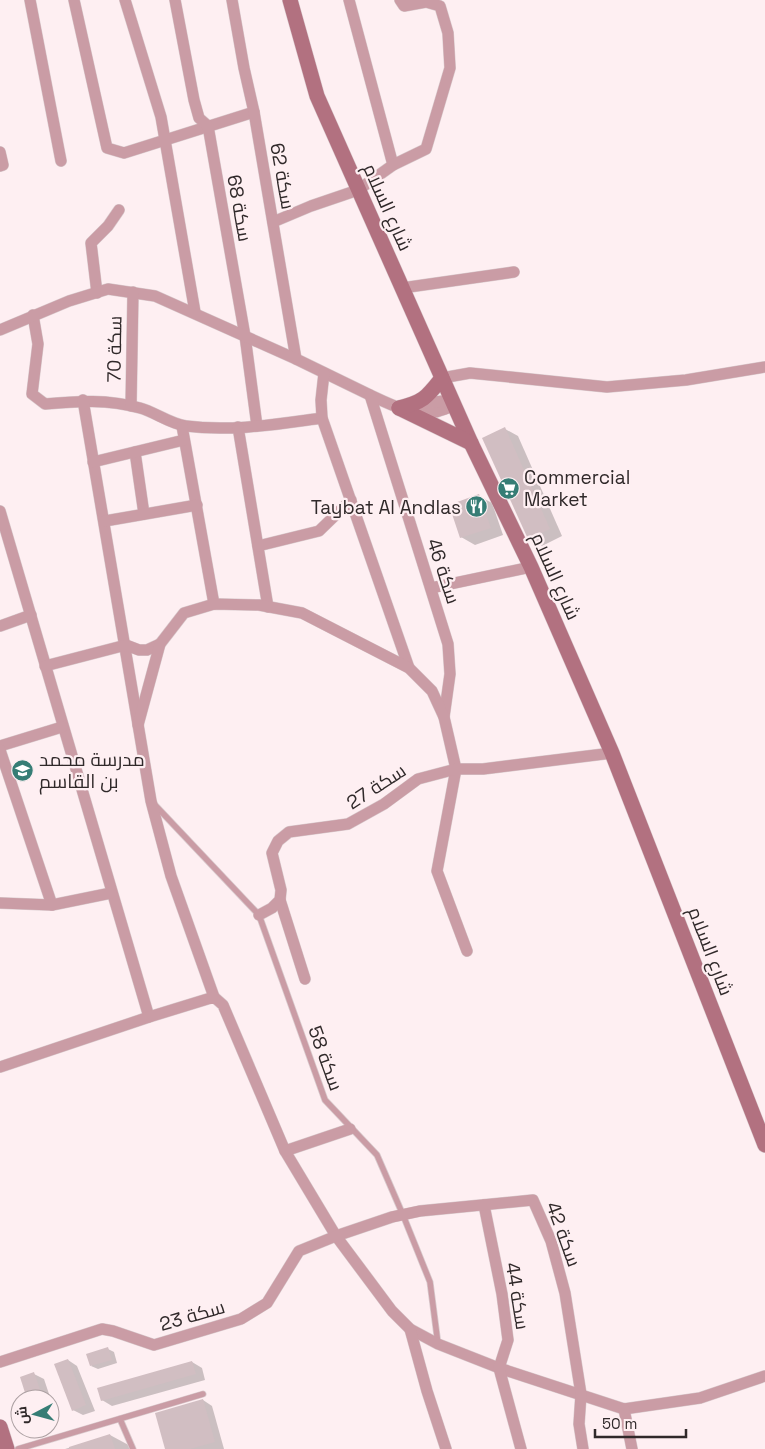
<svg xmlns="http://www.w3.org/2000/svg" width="765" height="1449" font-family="'Space Grotesk',Cairo,sans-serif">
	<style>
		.shadow { fill: #0003 }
		.building { fill: #d1bec2 }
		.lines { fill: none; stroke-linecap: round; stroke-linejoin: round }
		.lane-casing { stroke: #d9cbce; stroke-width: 7 }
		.street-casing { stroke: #d9cbce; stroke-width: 12 }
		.secondary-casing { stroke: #d9cbce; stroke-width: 16 }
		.lane { stroke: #ca9ca5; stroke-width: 5.5 }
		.street { stroke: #ca9ca5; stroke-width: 11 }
		.secondary { stroke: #b27180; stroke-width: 15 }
		.labels { text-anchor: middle; stroke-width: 4.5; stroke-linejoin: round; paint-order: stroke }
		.street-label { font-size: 19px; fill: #30292a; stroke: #feeff2 }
		.poi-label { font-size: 19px; fill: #30292a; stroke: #feeff2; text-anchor: start }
	</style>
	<rect width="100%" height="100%" fill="#feeff2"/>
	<g class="shadow">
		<path d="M 505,429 L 518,436 L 562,536 L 542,546 L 529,538 Z"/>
		<path d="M 479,496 L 492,503 L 503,535 L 475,545 L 461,537 Z"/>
		<path d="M 108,1349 L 114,1352 L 117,1363 L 98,1369 L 91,1366 Z"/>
		<path d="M 68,1360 L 77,1366 L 95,1411 L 83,1415 L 73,1410 Z"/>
		<path d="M 192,1362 L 202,1368 L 205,1380 L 112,1406 L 102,1400 Z"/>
		<path d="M 34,1374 L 44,1379 L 58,1421 L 50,1424 L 50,1399 L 28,1399 Z"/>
		<path d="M 203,1400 L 212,1406 L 224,1449 L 167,1449 Z"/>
		<path d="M 110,1435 L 136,1449 L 65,1449 Z"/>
	</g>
	<g class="building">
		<path d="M 505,427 L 550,529 L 528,539 L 482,438 Z"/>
		<path d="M 479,494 L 491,528 L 460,538 L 449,505 Z"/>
		<path d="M 108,1347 L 112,1360 L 90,1366 L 86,1354 Z"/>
		<path d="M 68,1359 L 86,1405 L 72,1411 L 54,1364 Z"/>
		<path d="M 192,1361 L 196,1374 L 101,1401 L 97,1388 Z"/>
		<path d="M 34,1372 L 43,1399 L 27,1399 L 20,1377 Z"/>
		<path d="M 203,1399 L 215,1442 L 190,1449 L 165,1449 L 155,1413 Z"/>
		<path d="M 110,1434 L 115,1449 L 69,1449 L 69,1447 Z"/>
	</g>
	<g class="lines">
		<defs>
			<g id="lane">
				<path d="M 154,804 L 259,915 L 325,1100 L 377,1155 L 403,1215 L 430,1282 L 438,1344"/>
				<path d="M 120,1419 L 133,1449"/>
				<path d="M 18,1449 L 203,1394"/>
			</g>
			<g id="street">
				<path d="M 30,0 L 61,161"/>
				<path d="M 74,0 L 107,148 L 124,153 L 254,112"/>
				<path d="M 125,0 L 161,117 L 195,312"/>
				<path d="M 175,0 L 194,100 L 199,118 L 208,126 L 245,336 L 257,426"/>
				<path d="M 232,0 L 244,68 L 254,112 L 296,359"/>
				<path d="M 349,0 L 393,165"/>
				<path d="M 0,152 L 3,165 L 0,166"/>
				<path d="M 273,222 L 311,206 L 358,190 L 393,165 L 426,149 L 450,68 L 448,33 L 440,6 L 426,2 L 404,6 L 400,0"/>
				<path d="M 402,288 L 514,272"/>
				<path d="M 97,293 L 91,243 L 108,226 L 119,210"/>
				<path d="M 33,315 L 38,344 L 32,394 L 45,404 C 77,401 108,399 140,408 C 155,412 170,424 186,426 C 231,432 277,424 322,418"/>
				<path d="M 0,330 L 69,301 L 108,289 L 155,296 L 296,359 L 370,395 C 389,404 414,417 436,412 C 442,410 449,408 455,405"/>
				<path d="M 324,373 L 321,400 L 322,418 L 409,668"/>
				<path d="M 442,378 L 470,373 L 607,387 L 686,380 L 765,367"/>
				<path d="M 370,395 L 448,644 L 450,674 L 444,717"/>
				<path d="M 83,400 L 151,801 L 171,876 L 214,997"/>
				<path d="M 418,404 L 443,401 L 455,405"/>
				<path d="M 131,406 L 133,292"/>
				<path d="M 182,426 L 214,604"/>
				<path d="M 238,427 L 268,607"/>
				<path d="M 135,452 L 144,514"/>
				<path d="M 93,462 L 184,440"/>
				<path d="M 0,511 L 149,1017"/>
				<path d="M 105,521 L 197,505"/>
				<path d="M 258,546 L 319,531 L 351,500"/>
				<path d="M 431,588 L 531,567"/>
				<path d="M 0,626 L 31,615"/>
				<path d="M 45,666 L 126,645 L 139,650 L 147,650 L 160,644"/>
				<path d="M 138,725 L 160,644 L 184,613 L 214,604 L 259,605 L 302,613 L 409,668 L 432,691 L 444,717 L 456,769 L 437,871 L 467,951"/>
				<path d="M 0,746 L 62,727"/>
				<path d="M 0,750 L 52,905"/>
				<path d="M 280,900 L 305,979"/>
				<path d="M 0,903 L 52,905 L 111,893"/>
				<path d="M 259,915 L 272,908 L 280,900 L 281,890 L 272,853 L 278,841 L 289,832 L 348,824 L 384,804 L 418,779 L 456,769 L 483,769 L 612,753"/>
				<path d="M 0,1067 L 149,1017 L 214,997 L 223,1005 L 285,1151 L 336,1236 L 392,1311 L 410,1329 L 438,1344 L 499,1368 L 624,1409 L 700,1398 L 765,1376"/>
				<path d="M 285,1151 L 350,1129"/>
				<path d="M 484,1205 L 502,1294 L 508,1340 L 499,1368 L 521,1449"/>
				<path d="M 410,1329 L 427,1391 L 446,1449"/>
				<path d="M 0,1362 L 102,1329 L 113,1331 L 154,1345 L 241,1319 L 267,1303 L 299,1251 L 336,1236 L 392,1217 L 420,1211 L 533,1200 L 551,1241 L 565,1293 L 581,1394 L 579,1424 L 583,1449"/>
				<path d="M 624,1409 L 632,1449"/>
			</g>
			<g id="secondary">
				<path d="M 290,0 L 317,96 L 471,443 L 531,567 L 612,753 L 765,1145"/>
				<path d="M 399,408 L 471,443"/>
				<path d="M 399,408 C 424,402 427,397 442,378"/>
				<path d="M 0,1427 L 7,1449"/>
			</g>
		</defs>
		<use href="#lane" class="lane-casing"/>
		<use href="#street" class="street-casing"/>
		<use href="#secondary" class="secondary-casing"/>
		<use href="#lane" class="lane"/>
		<use href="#street" class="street"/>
		<use href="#secondary" class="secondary"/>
	</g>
	<defs>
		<symbol id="supermarket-disc" viewBox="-11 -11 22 22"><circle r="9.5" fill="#367d75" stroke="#feeff2"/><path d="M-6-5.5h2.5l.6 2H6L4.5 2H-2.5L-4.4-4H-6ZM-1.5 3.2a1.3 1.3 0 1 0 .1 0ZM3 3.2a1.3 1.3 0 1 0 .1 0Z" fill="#fff"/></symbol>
		<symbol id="restaurant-disc" viewBox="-11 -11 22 22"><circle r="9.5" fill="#367d75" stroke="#feeff2"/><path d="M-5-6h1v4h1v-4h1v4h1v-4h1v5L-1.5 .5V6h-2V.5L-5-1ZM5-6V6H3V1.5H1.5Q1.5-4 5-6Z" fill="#fff"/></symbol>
		<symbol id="university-disc" viewBox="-11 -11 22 22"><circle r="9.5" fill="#367d75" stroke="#feeff2"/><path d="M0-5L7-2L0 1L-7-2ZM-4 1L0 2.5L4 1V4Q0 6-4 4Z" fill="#fff"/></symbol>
	</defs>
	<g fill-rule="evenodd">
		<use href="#supermarket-disc" x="496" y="476" width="25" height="25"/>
		<use href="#restaurant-disc" x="464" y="494" width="25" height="25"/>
		<use href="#university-disc" x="10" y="758" width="25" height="25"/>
	</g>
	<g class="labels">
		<g class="street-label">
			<text transform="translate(283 176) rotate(80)" y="7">سكة 62</text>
			<text transform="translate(388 207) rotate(66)" y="7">شارع السلام</text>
			<text transform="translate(240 208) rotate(80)" y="7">سكة 68</text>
			<text transform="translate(114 349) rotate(-89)" y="7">سكة 70</text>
			<text transform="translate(444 571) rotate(72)" y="7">سكة 46</text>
			<text transform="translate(556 576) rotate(66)" y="7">شارع السلام</text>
			<text transform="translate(376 786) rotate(-33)" y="7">سكة 27</text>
			<text transform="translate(711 951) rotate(69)" y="7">شارع السلام</text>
			<text transform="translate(326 1058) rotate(70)" y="7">سكة 58</text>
			<text transform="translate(564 1234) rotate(70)" y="7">سكة 42</text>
			<text transform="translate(518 1296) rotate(81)" y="7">سكة 44</text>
			<text transform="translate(192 1315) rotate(-16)" y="7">سكة 23</text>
		</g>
		<g class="poi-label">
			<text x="524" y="484">Commercial<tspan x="524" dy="22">Market</tspan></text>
			<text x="461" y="514" text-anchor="end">Taybat Al Andlas</text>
			<text x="39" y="766">مدرسة محمد<tspan x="39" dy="22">بن القاسم</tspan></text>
		</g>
	</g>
	<g transform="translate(35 1414) rotate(264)"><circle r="24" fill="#feeff2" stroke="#aca0a2"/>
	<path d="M0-4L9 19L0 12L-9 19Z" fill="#367d75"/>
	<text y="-8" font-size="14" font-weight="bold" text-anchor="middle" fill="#30292a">ش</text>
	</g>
	<path d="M595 1429v8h91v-8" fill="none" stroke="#30292a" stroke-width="2.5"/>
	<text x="602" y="1429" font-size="15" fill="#30292a" stroke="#feeff2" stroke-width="4" paint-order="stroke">50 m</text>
</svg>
